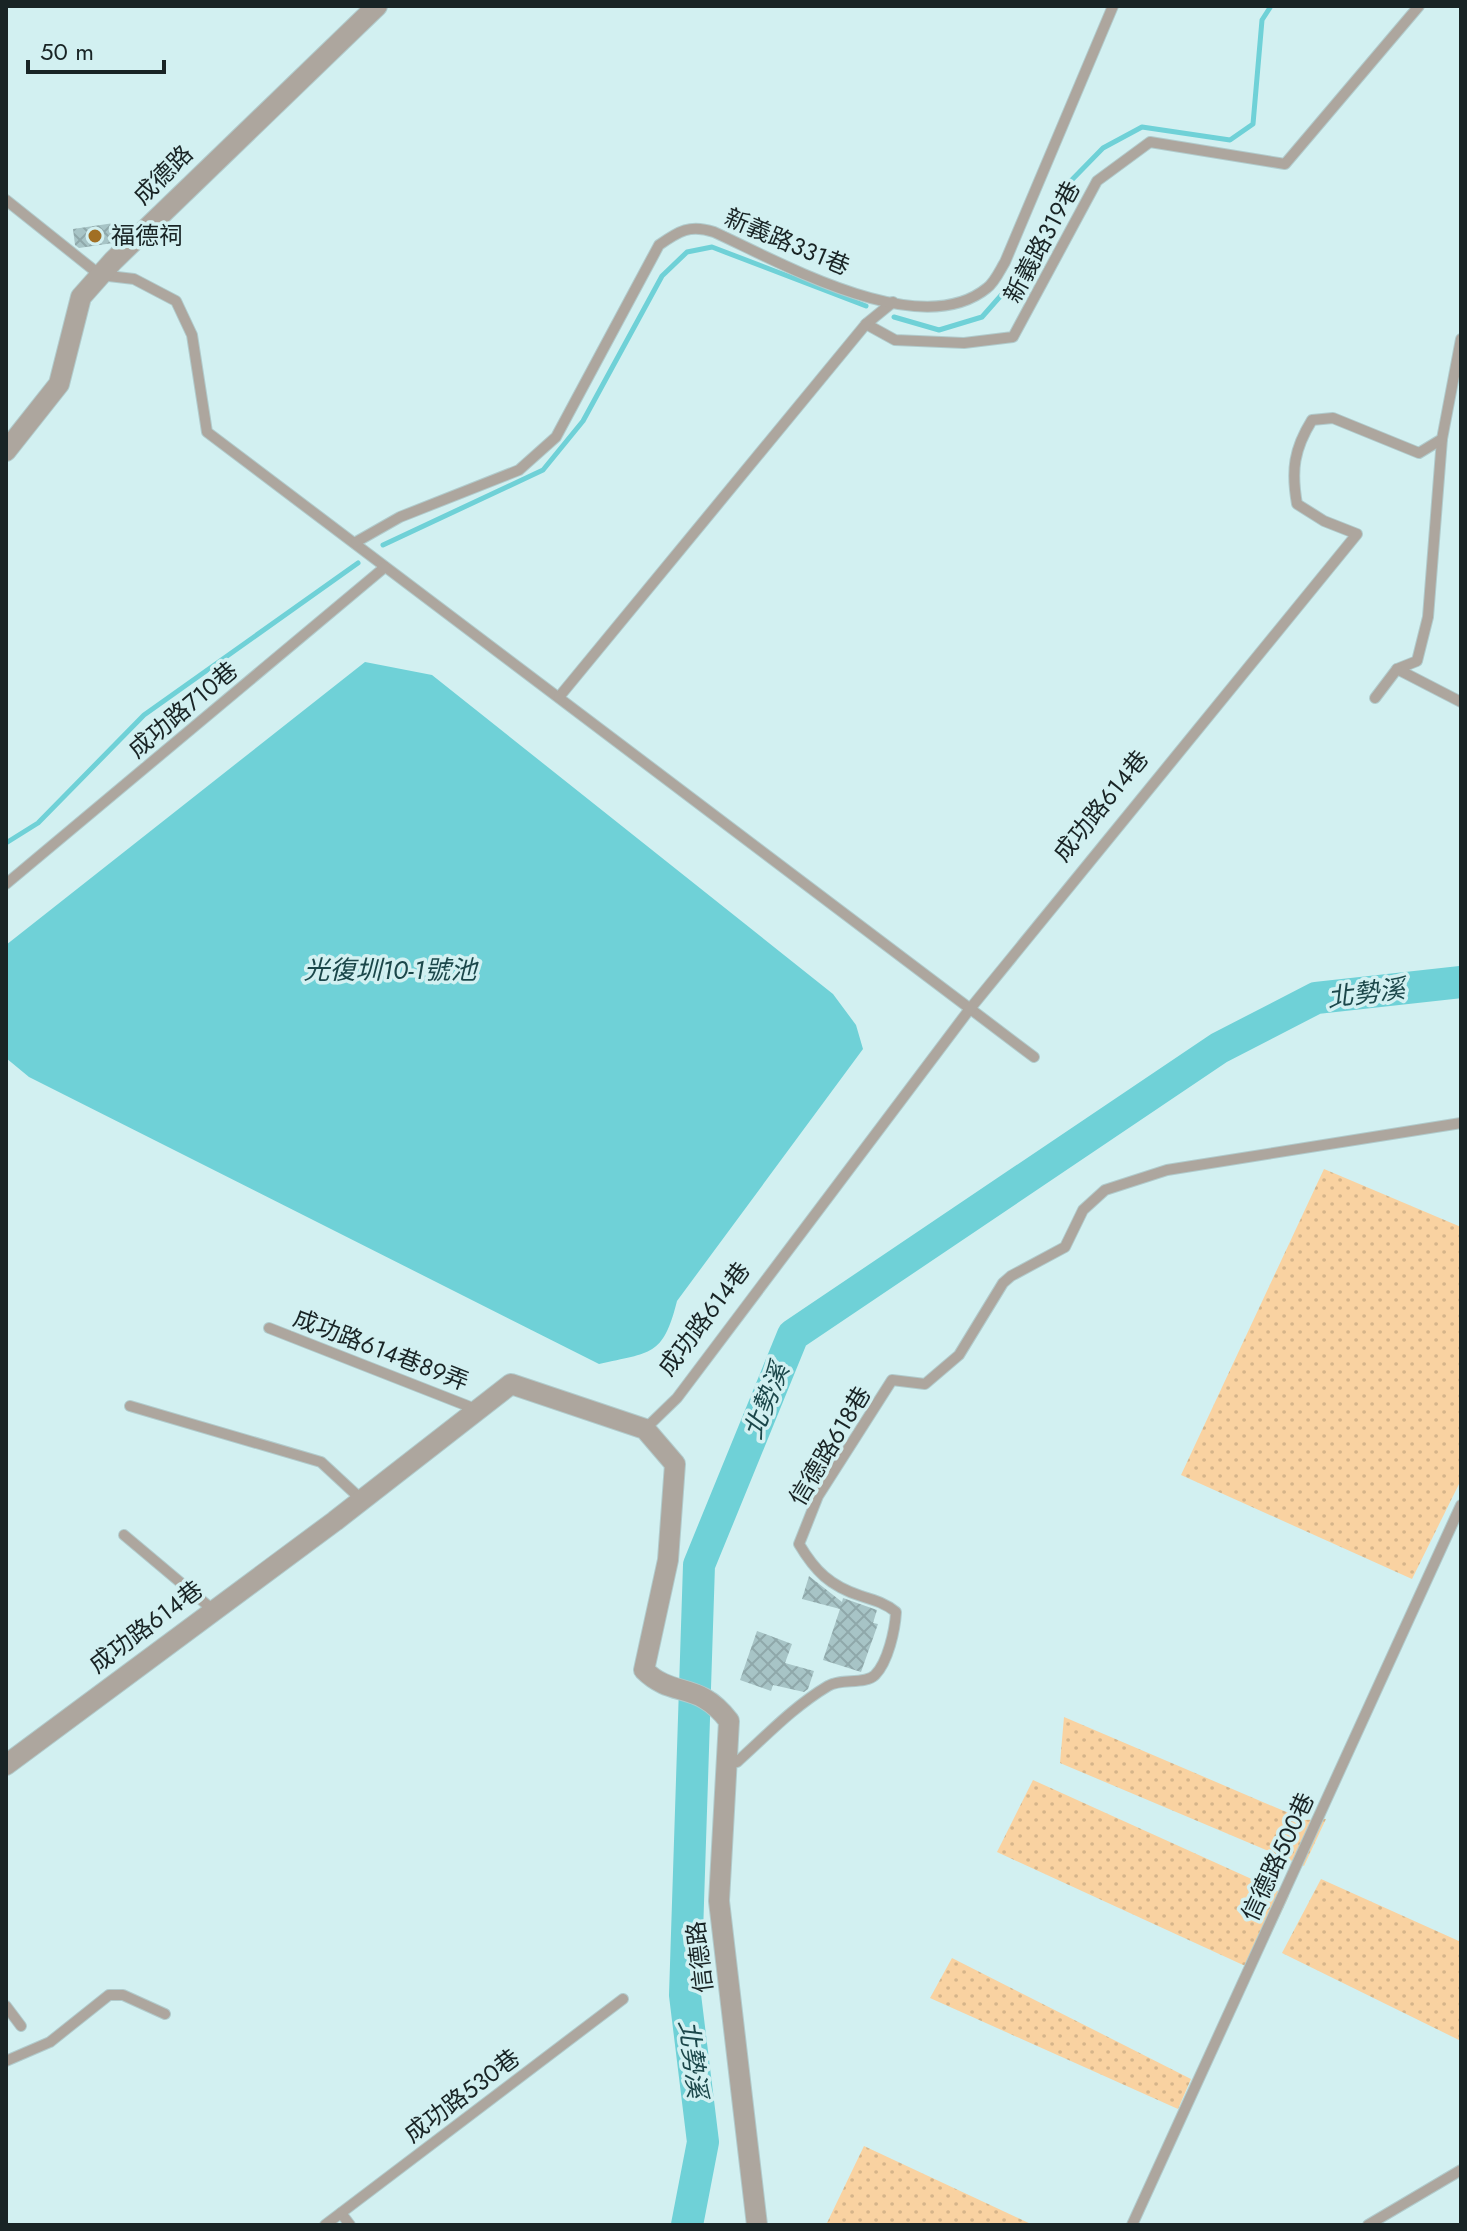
<svg xmlns="http://www.w3.org/2000/svg" width="1467" height="2231" font-family="Jost,'Noto Sans TC',sans-serif">
	<style>
		.park { fill: url(#park-dots) }
		.water { fill: #6fd1d7 }
		.lines { fill: none; stroke-linecap: round; stroke-linejoin: round }
		.stream { stroke: #6fd1d7; stroke-width: 5 }
		.river { stroke: #6fd1d7; stroke-width: 32 }
		.building { fill: url(#building-cross-hatch) }
		.lane-casing { stroke: #b1cbcc; stroke-width: 12 }
		.street-casing { stroke: #b1cbcc; stroke-width: 22 }
		.lane { stroke: #ada69e; stroke-width: 10 }
		.street { stroke: #ada69e; stroke-width: 20 }
		.poi-dot { fill: #a16f24; stroke: #d2f0f1; stroke-width: 3 }
		.labels { text-anchor: middle; stroke-width: 7; stroke-linejoin: round; paint-order: stroke }
		.street-label { font-size: 24px; fill: #192425; stroke: #d2f0f1 }
		.poi-label { font-size: 24px; fill: #192425; stroke: #d2f0f1; text-anchor: start }
		.water-label { font-size: 26px; font-style: italic; fill: #1b474a; stroke: #d2f0f1 }
	</style>
	<defs>
		<pattern id="park-dots" width="8" height="8" patternUnits="userSpaceOnUse" patternTransform="scale(2)"><rect width="8" height="8" fill="#f9d2a1"/><path d="M2 2h.1M6 6h.1" fill="none" stroke="#d5b48a" stroke-width="1.8" stroke-linecap="round"/></pattern>
		<pattern id="building-cross-hatch" width="8" height="8" patternUnits="userSpaceOnUse" patternTransform="scale(2)"><rect width="8" height="8" fill="#a7c4c6"/><path d="M0 0l8 8M0 8l8-8" fill="none" stroke="#8fa8aa"/></pattern>
	</defs>
	<rect width="100%" height="100%" fill="#d2f0f1"/>
	<g class="park">
		<path d="M 1324,1169 L 1461,1227 L 1461,1480 L 1412,1579 L 1181,1475 Z"/>
		<path d="M 1064,1717 L 1305,1820 L 1326,1819 L 1304,1866 L 1060,1763 Z"/>
		<path d="M 1033,1780 L 1289,1896 L 1254,1970 L 997,1852 Z"/>
		<path d="M 1321,1879 L 1461,1942 L 1461,2041 L 1282,1953 Z"/>
		<path d="M 952,1958 L 1191,2079 L 1178,2109 L 930,1998 Z"/>
		<path d="M 864,2146 L 1033,2225 L 826,2225 Z"/>
	</g>
	<path class="water" d="M 365,662 L 432,675 L 833,994 L 856,1025 L 863,1049 L 677,1301 C 663,1357 651,1352 599,1364 L 29,1077 L 6,1058 L 6,945 Z"/>
	<g class="lines">
		<g class="stream">
			<path d="M 894,317 L 939,330 L 982,317 L 1026,267 L 1059,193 L 1103,148 L 1142,127 L 1230,140 L 1253,124 L 1262,20 L 1271,6"/>
			<path d="M 383,545 L 543,470 L 583,421 L 662,276 L 687,252 L 712,247 L 866,306"/>
			<path d="M 6,843 L 38,823 L 144,715 L 358,563"/>
		</g>
		<path class="river" d="M 687,2225 L 703,2142 L 685,1995 L 699,1565 L 793,1335 L 1219,1048 L 1316,998 L 1461,982"/>
	</g>
	<g class="building">
		<path d="M 114,223 L 116,240 L 113,243 L 79,248 L 75,245 L 73,229 Z"/>
		<path d="M 809,1576 L 842,1602 L 843,1598 L 877,1610 L 873,1623 L 878,1624 L 861,1672 L 823,1660 L 840,1609 L 802,1599 Z"/>
		<path d="M 757,1631 L 792,1644 L 785,1663 L 814,1671 L 808,1689 L 804,1692 L 773,1685 L 771,1691 L 740,1680 Z"/>
	</g>
	<g class="lines">
		<defs>
			<g id="lane">
				<path d="M 6,200 L 100,275 L 134,279 L 176,301 L 192,335 L 207,432 L 1034,1057"/>
				<path d="M 893,302 L 866,324 L 895,340 L 964,343 L 1013,337 L 1097,181 L 1150,142 L 1285,164 L 1419,6"/>
				<path d="M 1442,439 L 1428,617 L 1417,661 L 1397,669 L 1461,702"/>
				<path d="M 356,542 L 400,517 L 519,470 L 556,437 L 659,245 C 679,231 690,224 714,232 C 780,262 920,343 987,288 C 995,282 1000,270 1005,262 L 1113,6"/>
				<path d="M 559,697 L 866,324"/>
				<path d="M 1375,698 L 1397,669"/>
				<path d="M 6,884 L 385,567"/>
				<path d="M 269,1328 L 478,1410"/>
				<path d="M 130,1406 L 321,1462 L 362,1500"/>
				<path d="M 645,1429 L 677,1398 L 969,1010 L 1357,534 L 1324,521 L 1297,504 C 1291,470 1294,449 1312,420 L 1333,418 L 1419,453 L 1442,439 L 1461,339"/>
				<path d="M 124,1535 L 212,1609"/>
				<path d="M 728,1763 L 737,1762 C 767,1735 793,1707 828,1686 C 841,1678 865,1685 875,1675 C 888,1662 895,1630 896,1612 C 885,1603 874,1600 861,1596 C 830,1586 815,1571 799,1544 L 818,1496 L 892,1380 L 925,1384 L 959,1355 L 1003,1283 L 1011,1276 L 1065,1247 L 1083,1210 L 1105,1190 L 1167,1170 L 1461,1123"/>
				<path d="M 6,2006 L 21,2026"/>
				<path d="M 6,2061 L 50,2042 L 109,1995 L 123,1995 L 165,2014"/>
				<path d="M 341,2213 L 350,2225"/>
				<path d="M 325,2225 L 623,1999"/>
				<path d="M 1132,2225 L 1461,1505"/>
				<path d="M 1368,2225 L 1461,2170"/>
			</g>
			<g id="street">
				<path d="M 6,451 L 59,384 L 81,297 L 113,261 L 377,6"/>
				<path d="M 6,1765 L 335,1521 L 511,1384 L 645,1429 L 675,1464 L 668,1560 L 644,1670 C 673,1699 698,1680 729,1721 L 719,1901 L 757,2225"/>
			</g>
		</defs>
		<use href="#lane" class="lane-casing"/>
		<use href="#street" class="street-casing"/>
		<use href="#lane" class="lane"/>
		<use href="#street" class="street"/>
	</g>
	<circle class="poi-dot" cx="95" cy="236" r="8"/>
	<g class="labels">
		<g class="street-label">
			<text transform="translate(163 175) rotate(-45)" y="8">成德路</text>
			<text transform="translate(787 242) rotate(23)" y="8">新義路331巷</text>
			<text transform="translate(1042 242) rotate(-62)" y="8">新義路319巷</text>
			<text transform="translate(183 710) rotate(-40)" y="8">成功路710巷</text>
			<text transform="translate(1101 806) rotate(-51)" y="8">成功路614巷</text>
			<text transform="translate(704 1319) rotate(-53)" y="8">成功路614巷</text>
			<text transform="translate(381 1350) rotate(21)" y="8">成功路614巷89弄</text>
			<text transform="translate(830 1446) rotate(-59)" y="8">信德路618巷</text>
			<text transform="translate(146 1627) rotate(-37)" y="8">成功路614巷</text>
			<text transform="translate(1278 1857) rotate(-65)" y="8">信德路500巷</text>
			<text transform="translate(700 1957) rotate(-97)" y="8">信德路</text>
			<text transform="translate(462 2096) rotate(-37)" y="8">成功路530巷</text>
		</g>
		<g class="poi-label">
			<text x="111" y="244">福德祠</text>
		</g>
		<g class="water-label">
			<text x="390" y="979">光復圳10-1號池</text>
			<text transform="translate(1366 993) rotate(-7)" y="9">北勢溪</text>
			<text transform="translate(766 1401) rotate(-68)" y="9">北勢溪</text>
			<text transform="translate(693 2059) rotate(83)" y="9">北勢溪</text>
		</g>
	</g>
	<rect width="1467" height="2231" fill="none" stroke="#192425" stroke-width="16"/>
	<path d="M28 60v12h136v-12" fill="none" stroke="#192425" stroke-width="4"/>
	<text x="40" y="60" font-size="24" fill="#192425" stroke="#d2f0f1" stroke-width="6" paint-order="stroke">50 m</text>
</svg>
